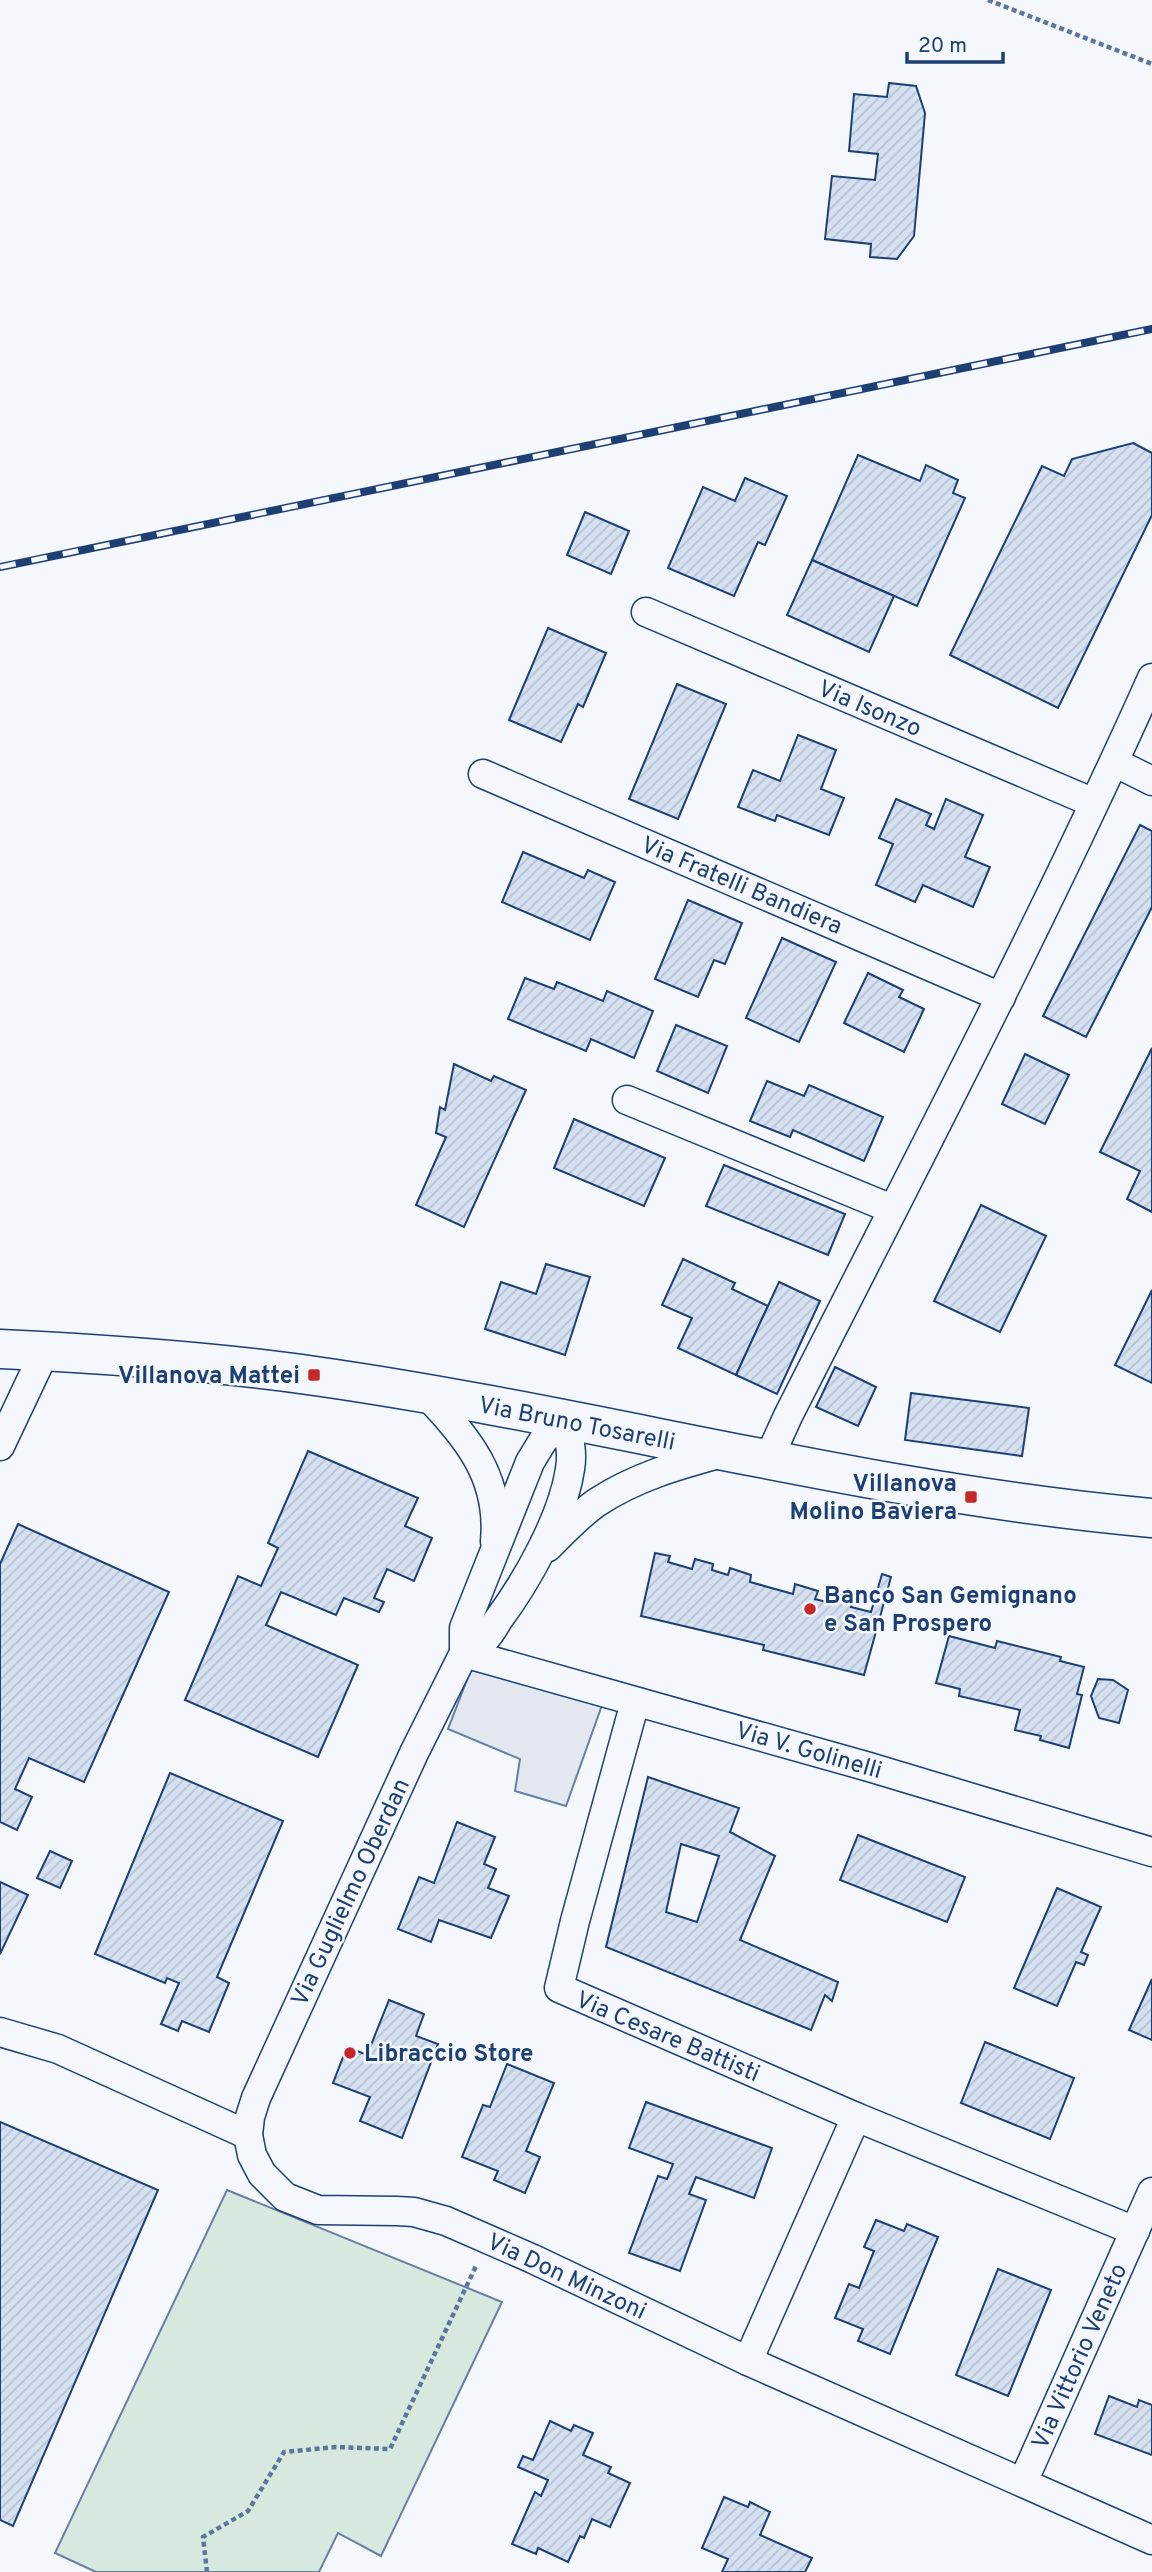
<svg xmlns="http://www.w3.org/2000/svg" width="1152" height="2572" font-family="Overpass,sans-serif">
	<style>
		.park { fill: #d7e8df; stroke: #687fa3; stroke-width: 2 }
		.parking { fill: #e3e8f0; stroke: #687fa3; stroke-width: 2 }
		.building { fill: url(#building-hatch); stroke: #1d3f73; stroke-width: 2; fill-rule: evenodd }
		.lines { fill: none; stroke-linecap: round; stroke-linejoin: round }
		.street-casing { stroke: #1d3f73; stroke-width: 31 }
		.primary-casing { stroke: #1d3f73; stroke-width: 41 }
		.path { stroke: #5e769c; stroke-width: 4.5; stroke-dasharray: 5 3.5; stroke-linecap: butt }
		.street { stroke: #f4f7fb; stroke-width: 28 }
		.primary { stroke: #f4f7fb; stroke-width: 38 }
		.rail-casing { stroke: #1d3f73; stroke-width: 8 }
		.rail { stroke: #f4f7fb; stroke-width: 5; stroke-dasharray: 16; stroke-linecap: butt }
		.poi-dot { fill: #c62828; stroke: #f4f7fb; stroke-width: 2.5 }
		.labels { text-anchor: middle; stroke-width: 5; stroke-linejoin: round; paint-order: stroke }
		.street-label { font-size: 24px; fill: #1d3f73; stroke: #f4f7fb }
		.poi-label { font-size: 24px; font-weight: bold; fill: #1d3f73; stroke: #f4f7fb; text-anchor: end }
	</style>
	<defs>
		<pattern id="building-hatch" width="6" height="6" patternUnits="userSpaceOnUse" patternTransform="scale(1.75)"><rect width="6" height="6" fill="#d5e0f0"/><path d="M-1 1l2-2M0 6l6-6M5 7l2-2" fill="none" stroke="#b6c1d1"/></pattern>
	</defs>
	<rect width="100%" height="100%" fill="#f4f7fb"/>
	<path class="park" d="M 227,2190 L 502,2302 L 381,2556 L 338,2533 L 319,2572 L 96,2572 L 55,2553 Z"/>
	<path class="parking" d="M 472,1667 L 602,1705 L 566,1806 L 515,1791 L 520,1759 L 448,1729 Z"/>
	<g class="building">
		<path d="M 889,83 L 916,86 L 925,113 L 914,236 L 897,259 L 870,257 L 871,244 L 825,239 L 832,176 L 875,180 L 878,154 L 849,151 L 854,94 L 887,97 Z"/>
		<path d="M 1133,443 L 1152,453 L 1152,515 L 1058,708 L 950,655 L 1042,466 L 1064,476 L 1072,459 Z"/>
		<path d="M 858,455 L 920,481 L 926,465 L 958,480 L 953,493 L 965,498 L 917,606 L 812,560 Z"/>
		<path d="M 745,478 L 787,496 L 765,545 L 758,542 L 734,596 L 668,568 L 703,487 L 735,501 Z"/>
		<path d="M 585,512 L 629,531 L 611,574 L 567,555 Z"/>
		<path d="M 812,560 L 894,596 L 869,652 L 787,615 Z"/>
		<path d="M 548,628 L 606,653 L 583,707 L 578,704 L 561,742 L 509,720 Z"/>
		<path d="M 677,684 L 726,704 L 678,819 L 629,799 Z"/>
		<path d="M 798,735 L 836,750 L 821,789 L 844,798 L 829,835 L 777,815 L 775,821 L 738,807 L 753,770 L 780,781 Z"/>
		<path d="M 896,799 L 931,814 L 926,825 L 934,829 L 946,799 L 983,815 L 965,857 L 990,867 L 973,907 L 923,885 L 915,902 L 876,885 L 893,844 L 879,838 Z"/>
		<path d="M 1140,825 L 1152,831 L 1152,907 L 1086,1037 L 1043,1016 Z"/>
		<path d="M 523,852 L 584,878 L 588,870 L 615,882 L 590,940 L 502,902 Z"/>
		<path d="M 688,900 L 742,923 L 725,964 L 714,960 L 698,997 L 655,979 Z"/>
		<path d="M 782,938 L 836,962 L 799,1042 L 746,1018 Z"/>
		<path d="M 868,973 L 903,990 L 899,997 L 924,1009 L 904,1052 L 844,1023 Z"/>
		<path d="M 525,978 L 554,989 L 557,982 L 603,1001 L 607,991 L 653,1011 L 634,1058 L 591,1039 L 586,1051 L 508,1019 Z"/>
		<path d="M 676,1025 L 727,1046 L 708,1093 L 657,1071 Z"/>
		<path d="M 1152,1048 L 1152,1212 L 1127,1199 L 1140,1171 L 1100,1152 Z"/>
		<path d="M 1025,1054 L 1069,1075 L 1045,1124 L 1002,1104 Z"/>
		<path d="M 454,1064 L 491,1081 L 494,1076 L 526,1090 L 464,1227 L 416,1205 L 446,1137 L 436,1133 L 440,1107 L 445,1110 Z"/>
		<path d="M 767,1081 L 804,1096 L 809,1085 L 883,1117 L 864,1161 L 793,1130 L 790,1137 L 750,1121 Z"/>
		<path d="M 574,1119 L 665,1158 L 644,1206 L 554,1168 Z"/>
		<path d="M 724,1165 L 845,1214 L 828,1255 L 706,1206 Z"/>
		<path d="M 981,1205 L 1046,1236 L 1000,1332 L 934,1301 Z"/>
		<path d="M 683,1259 L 735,1283 L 732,1289 L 768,1306 L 736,1375 L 678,1348 L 692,1318 L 662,1305 Z"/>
		<path d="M 546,1264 L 590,1277 L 565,1355 L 485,1329 L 501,1282 L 536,1294 Z"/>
		<path d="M 779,1282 L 820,1301 L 777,1394 L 736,1375 Z"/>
		<path d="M 1152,1290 L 1152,1383 L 1115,1365 Z"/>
		<path d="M 835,1367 L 876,1387 L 858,1426 L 816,1407 Z"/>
		<path d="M 911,1393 L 1029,1408 L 1022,1456 L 905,1440 Z"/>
		<path d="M 308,1451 L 418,1498 L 405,1526 L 432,1538 L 414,1581 L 387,1569 L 374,1598 L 384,1602 L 379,1612 L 344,1598 L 336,1615 L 281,1592 L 266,1625 L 358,1665 L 318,1757 L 185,1700 L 238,1576 L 261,1586 L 278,1548 L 268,1543 Z"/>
		<path d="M 18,1524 L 169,1592 L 84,1782 L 29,1758 L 15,1789 L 32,1797 L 17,1830 L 0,1822 L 0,1564 Z"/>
		<path d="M 655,1553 L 670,1556 L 668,1562 L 692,1569 L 695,1559 L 713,1564 L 712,1570 L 728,1575 L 730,1568 L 751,1575 L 750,1582 L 793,1594 L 795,1584 L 818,1591 L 815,1599 L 834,1604 L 836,1594 L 853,1599 L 851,1607 L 871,1612 L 882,1574 L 891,1577 L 864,1675 L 763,1650 L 764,1645 L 641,1616 Z"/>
		<path d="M 949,1636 L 995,1648 L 997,1641 L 1061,1657 L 1060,1661 L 1084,1667 L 1077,1694 L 1082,1695 L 1069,1748 L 1040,1740 L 1041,1736 L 1015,1730 L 1020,1710 L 959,1696 L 960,1689 L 936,1683 Z"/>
		<path d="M 1098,1679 L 1113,1680 L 1128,1690 L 1119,1723 L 1099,1718 L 1091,1696 Z"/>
		<path d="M 170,1773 L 283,1821 L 217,1977 L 229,1983 L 209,2032 L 182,2021 L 178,2031 L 161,2024 L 179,1983 L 167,1978 L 165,1983 L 95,1954 Z"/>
		<path d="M 648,1777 L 739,1808 L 730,1832 L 775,1856 L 740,1940 L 838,1982 L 832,2001 L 825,1995 L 811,2030 L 606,1947 ZM 681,1844 L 719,1856 L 697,1922 L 666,1912 Z"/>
		<path d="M 457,1822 L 495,1837 L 484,1864 L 496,1869 L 488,1888 L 509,1896 L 491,1938 L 439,1920 L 431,1942 L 398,1929 L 419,1877 L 434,1883 Z"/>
		<path d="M 858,1835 L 965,1877 L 947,1922 L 840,1880 Z"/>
		<path d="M 50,1851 L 72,1861 L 60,1888 L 37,1878 Z"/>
		<path d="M 0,1882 L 28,1895 L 0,1954 Z"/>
		<path d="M 1057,1888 L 1101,1907 L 1081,1952 L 1088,1955 L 1084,1965 L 1076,1962 L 1057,2006 L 1014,1988 Z"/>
		<path d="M 1152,1979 L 1152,2040 L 1129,2030 Z"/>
		<path d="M 389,2000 L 424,2014 L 416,2036 L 438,2044 L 402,2138 L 360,2121 L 370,2097 L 333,2083 L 347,2047 L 367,2055 Z"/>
		<path d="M 985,2042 L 1074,2078 L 1050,2139 L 961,2103 Z"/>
		<path d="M 507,2064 L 554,2083 L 526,2151 L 540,2157 L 525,2193 L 494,2180 L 498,2171 L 462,2157 L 483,2105 L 490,2107 Z"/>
		<path d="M 646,2102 L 772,2148 L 754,2198 L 696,2177 L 689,2194 L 706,2200 L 680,2271 L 629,2253 L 658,2176 L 667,2179 L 673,2164 L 629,2148 Z"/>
		<path d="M 0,2122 L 158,2190 L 13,2526 L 0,2520 Z"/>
		<path d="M 876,2220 L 904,2231 L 907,2224 L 938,2237 L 890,2354 L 858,2341 L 863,2329 L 835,2318 L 849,2284 L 859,2288 L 874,2251 L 864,2247 Z"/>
		<path d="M 998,2269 L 1051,2290 L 1008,2396 L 956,2375 Z"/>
		<path d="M 1109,2396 L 1137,2407 L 1139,2400 L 1152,2405 L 1152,2455 L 1095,2434 Z"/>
		<path d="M 550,2421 L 571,2431 L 574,2425 L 593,2433 L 583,2455 L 611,2467 L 608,2473 L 630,2483 L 610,2527 L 592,2519 L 584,2538 L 580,2536 L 568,2562 L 538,2548 L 536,2554 L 512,2544 L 535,2492 L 541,2496 L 548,2480 L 518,2467 L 523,2456 L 533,2460 Z"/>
		<path d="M 724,2497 L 748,2507 L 750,2502 L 770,2512 L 760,2535 L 812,2558 L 805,2572 L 722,2572 L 728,2559 L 702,2548 Z"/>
	</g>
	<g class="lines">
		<defs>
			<g id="street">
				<path d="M 646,612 L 1094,803"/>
				<path d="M 1114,762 L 1152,781"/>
				<path d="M 483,774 L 1001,997"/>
				<path d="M 627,1100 L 892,1209"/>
				<path d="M 426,1394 C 467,1438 501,1476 495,1541"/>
				<path d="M 0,1446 L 45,1351"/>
				<path d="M 768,1460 L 788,1416 C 912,1171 1040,928 1152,678"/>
				<path d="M 548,1547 C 563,1532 579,1515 596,1503 C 635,1477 678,1465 722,1453"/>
				<path d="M 464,1653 C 470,1650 477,1647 482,1642 C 489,1636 494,1627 498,1620 C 527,1581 563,1517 570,1469 C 573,1452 569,1437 565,1421 L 544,1439 L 530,1462 L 464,1628 L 464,1653 L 414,1753 L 256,2098 L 250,2117 L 248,2135 L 252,2155 L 262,2174 L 285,2197 L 318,2210 L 397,2211 L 414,2212 L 446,2221 L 533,2259 L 748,2361 L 1152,2540"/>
				<path d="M 464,1653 L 869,1767 L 1152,1852"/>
				<path d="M 635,1702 L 575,1921 L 559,1988 L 856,2117 L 748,2361"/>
				<path d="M 0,2032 L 58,2049 L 248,2135"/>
				<path d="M 856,2117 L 1135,2231"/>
				<path d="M 1023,2482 L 1152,2192"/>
			</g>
			<path id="primary" d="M 0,1349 C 105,1354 211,1361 315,1376 C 596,1416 868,1493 1152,1518"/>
		</defs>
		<use href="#street" class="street-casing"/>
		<use href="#primary" class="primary-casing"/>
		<g class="path">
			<path d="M 988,0 L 1152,64"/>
			<path d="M 207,2572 L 203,2537 L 248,2511 L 284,2452 L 336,2447 L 390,2449 L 476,2266"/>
		</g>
		<use href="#street" class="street"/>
		<use href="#primary" class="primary"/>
		<defs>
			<path id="rail" d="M 0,567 L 1152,329"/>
		</defs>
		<use href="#rail" class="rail-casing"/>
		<use href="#rail" class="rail"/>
	</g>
	<g class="poi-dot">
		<rect x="307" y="1368" width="14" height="14" rx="3.5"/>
		<rect x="964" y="1490" width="14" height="14" rx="3.5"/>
		<circle cx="810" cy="1609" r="7"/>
		<circle cx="350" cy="2053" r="7"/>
	</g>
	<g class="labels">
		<g class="street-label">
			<text transform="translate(870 708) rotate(23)" y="8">Via Isonzo</text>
			<text transform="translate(742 885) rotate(23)" y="8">Via Fratelli Bandiera</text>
			<text transform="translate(577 1423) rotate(11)" y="8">Via Bruno Tosarelli</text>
			<text transform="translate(809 1750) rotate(16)" y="8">Via V. Golinelli</text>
			<text transform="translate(350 1892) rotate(-65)" y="8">Via Guglielmo Oberdan</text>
			<text transform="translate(668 2036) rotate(23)" y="8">Via Cesare Battisti</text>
			<text transform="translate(567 2276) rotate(25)" y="8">Via Don Minzoni</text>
			<text transform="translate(1079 2356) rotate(-66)" y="8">Via Vittorio Veneto</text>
		</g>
		<g class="poi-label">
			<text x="300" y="1383">Villanova Mattei</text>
			<text x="957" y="1491">Villanova<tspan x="957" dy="28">Molino Baviera</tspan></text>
			<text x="824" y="1603" text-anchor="start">Banco San Gemignano<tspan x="824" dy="28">e San Prospero</tspan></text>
			<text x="364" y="2061" text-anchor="start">Libraccio Store</text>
		</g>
	</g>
	<path d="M907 52v10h96v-10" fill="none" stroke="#1d3f73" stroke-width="3.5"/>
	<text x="918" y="52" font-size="21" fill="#1d3f73" stroke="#f4f7fb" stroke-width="5" paint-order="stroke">20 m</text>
</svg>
